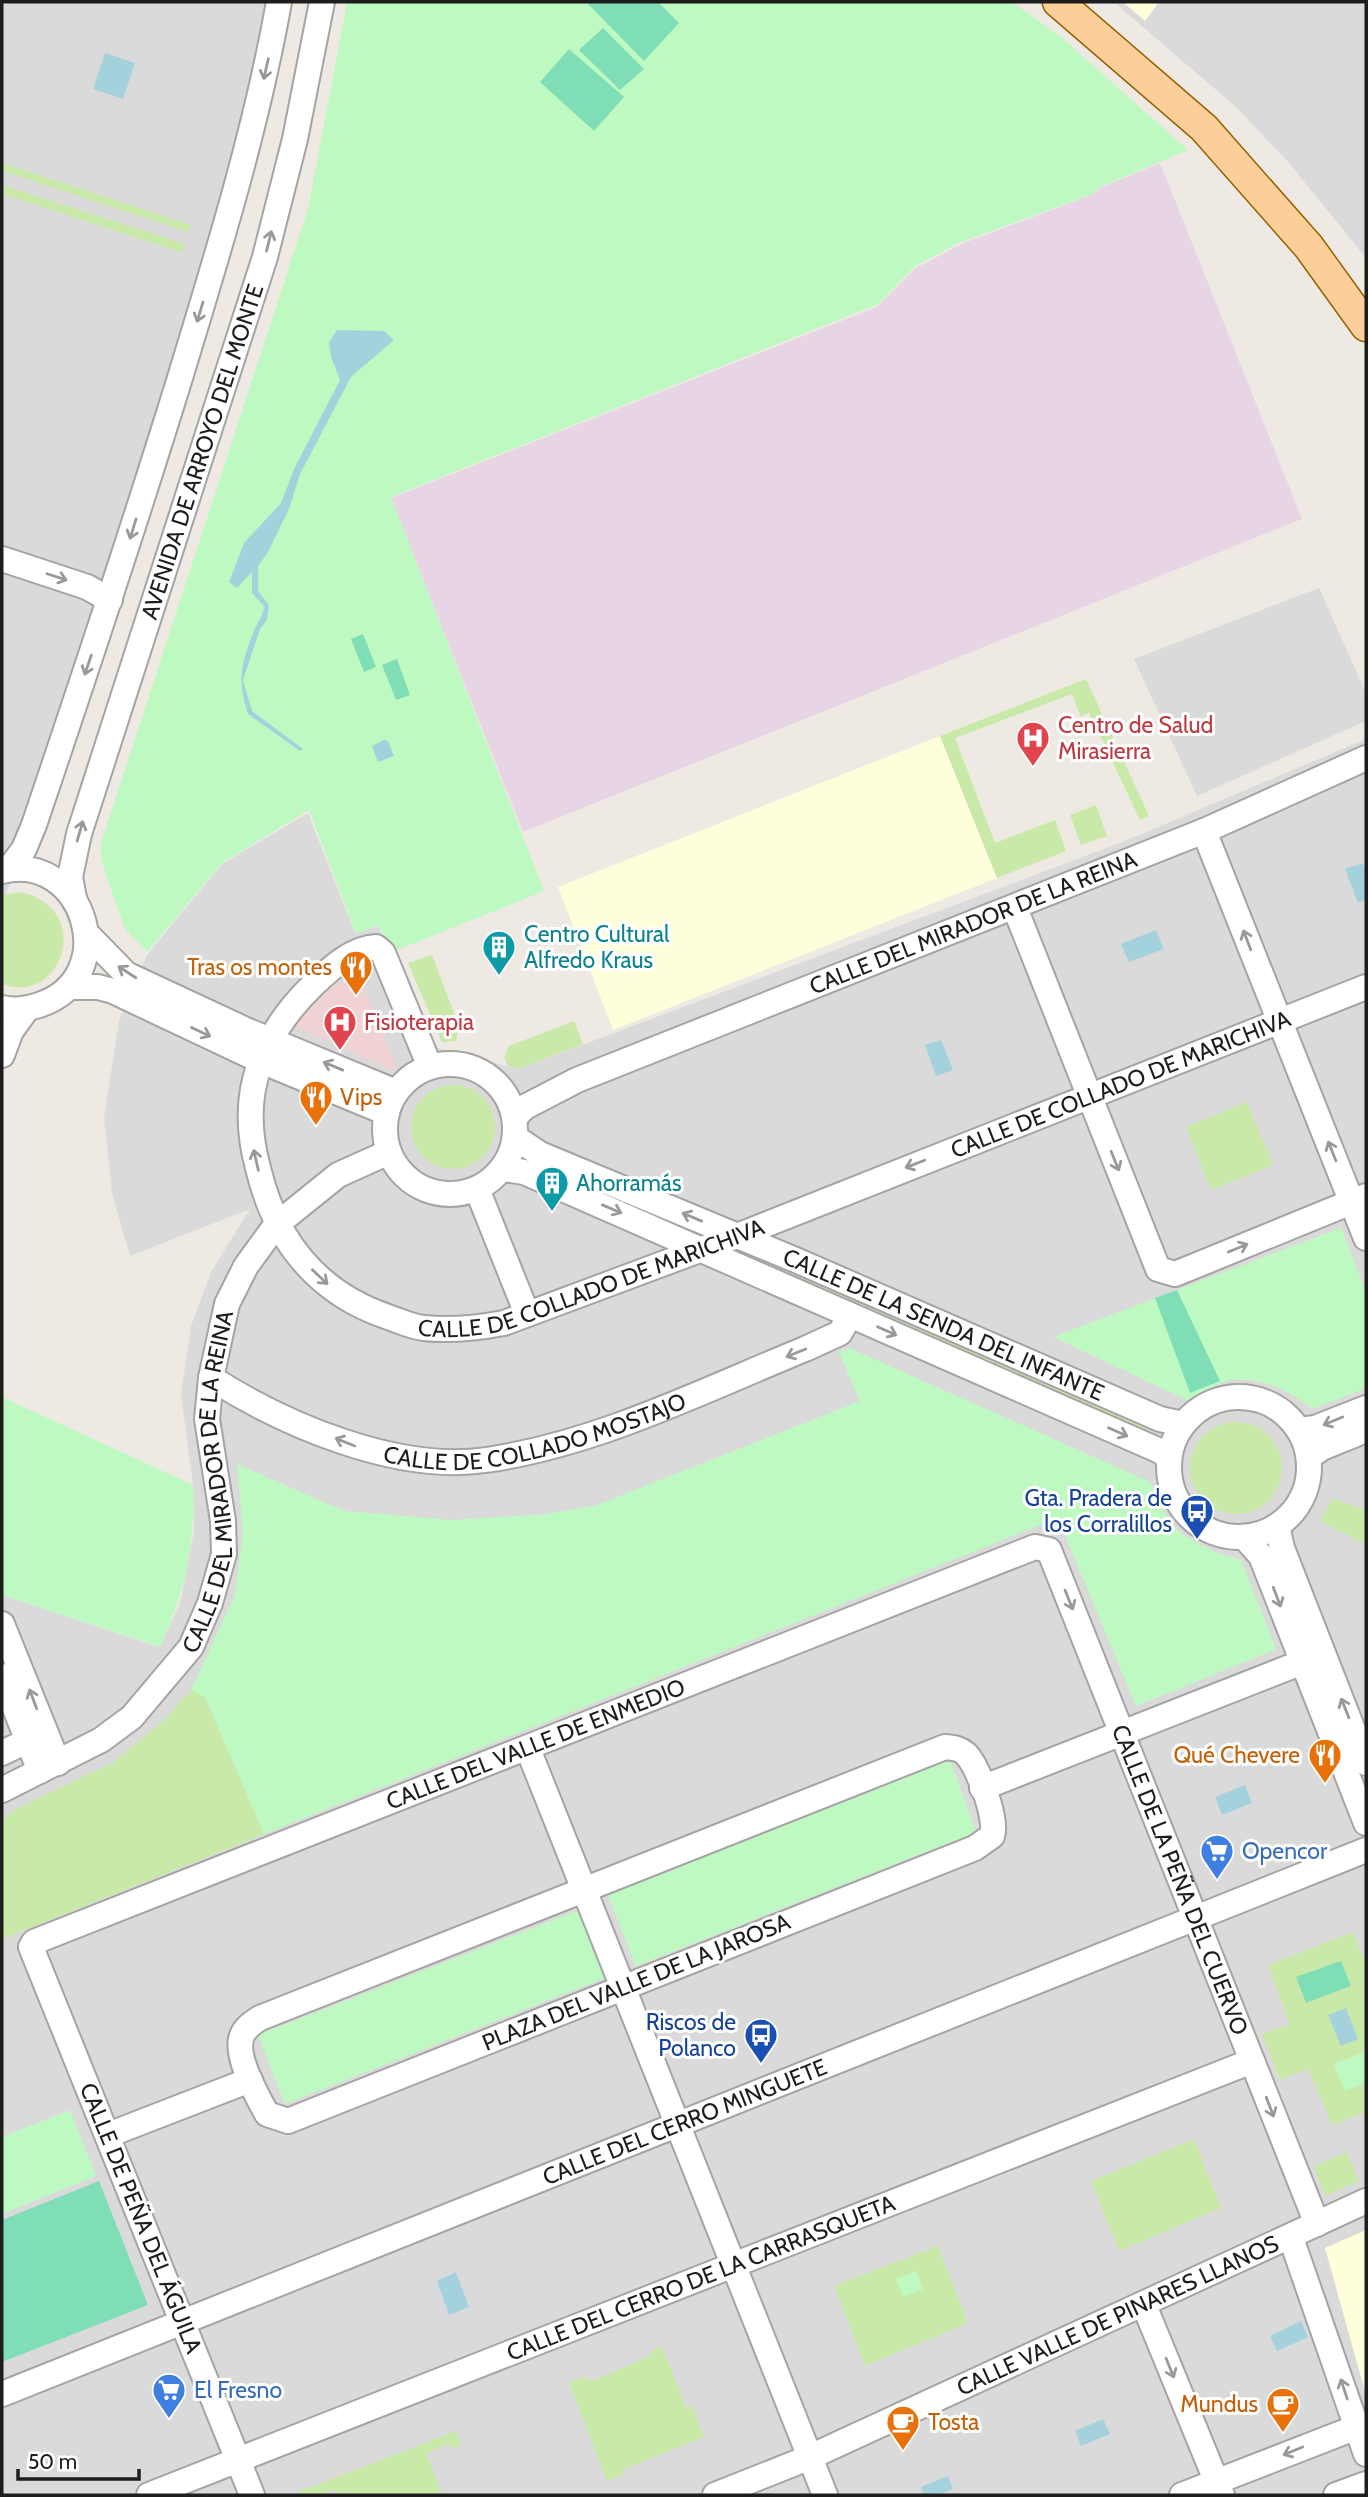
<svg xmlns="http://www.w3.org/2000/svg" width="1368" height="2497" font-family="Cabin,sans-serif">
<rect width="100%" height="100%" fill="#eeeae3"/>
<path fill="#dbdada" d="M2 2H282L113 598 2 906Z
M1114 2H1366V258L1289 163 1237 108Z
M1319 588 1366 693V721L1197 796 1134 659Z
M1366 739V2495H2V1595L159 1647 180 1604 194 1531 193 1485 181 1394 191 1326 211 1272 250 1209 130 1256 112 1193 104 1117 119 1021 147 955 222 864 308 813 355 933 378 926 430 1046 518 1069 1125 841Z"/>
<path fill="#efd2d1" d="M357 972 396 1066 392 1070 293 1025 328 990Z"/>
<path fill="#e7d4e4" d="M1160 163 1302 519 523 832 391 498 877 307 916 268 964 243 1094 194 1100 188Z"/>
<path fill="#fffedb" d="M1123 2H1159L1145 21Z
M940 736 997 878 613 1030 558 887Z
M1366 2230V2395L1325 2248Z"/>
<path fill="#c9e9a8" d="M2 163 191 225 188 232 2 171Z
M2 185 185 244 183 253 2 194Z
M1086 679 1149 816 1140 820 1089 712 1081 717 1072 694 955 738 995 843 1055 820 1066 851 997 878 940 736Z
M1096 805 1107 836 1081 845 1070 815Z
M21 892C96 910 61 1007 2 984V895Z
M432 955 459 1026 456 1041 442 1042 408 963Z
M574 1021 583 1044 518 1069 508 1066 504 1057 509 1046Z
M411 1127a42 42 0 1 1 84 0a42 42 0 1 1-84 0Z
M1247 1102 1273 1165 1211 1190 1186 1127Z
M798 1273 1150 1426 1147 1432 795 1279Z
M1190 1468a46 46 0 1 1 92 0a46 46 0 1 1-92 0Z
M1333 1499 1366 1510V1552L1363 1543 1320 1521Z
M191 1690 205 1697 264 1834 2 1939V1820L14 1810 114 1762 164 1720Z
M1353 1932 1366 1964V2112L1332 2125 1308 2069 1280 2080 1262 2034 1290 2024 1268 1965Z
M1194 2139 1221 2208 1119 2251 1091 2181Z
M1347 2152 1359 2181 1325 2196 1314 2166Z
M938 2246 968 2323 865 2366 834 2286Z
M662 2346 686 2408 692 2406 704 2437 624 2469 622 2475 607 2481 569 2383 583 2377 588 2380H595L650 2356 649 2352Z
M456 2431 461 2445 452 2448 449 2444 426 2453 442 2495H338L336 2489 320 2495H299L298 2492Z"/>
<path fill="#bff9c2" d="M347 2H1012L1060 36 1188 150 1100 187 1093 194 961 242 915 266 878 304 391 497 544 891 392 952 378 925 356 934 309 810 222 863 147 952 125 929 103 866 100 846 308 209Z
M1341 1228 1366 1292V1388L1313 1409C1290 1391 1255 1373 1224 1382 1212 1386 1200 1395 1189 1401L1053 1337Z
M849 1348 1150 1482C1157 1494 1162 1509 1170 1521 1185 1542 1218 1554 1241 1560L1276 1649 1136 1706 1058 1518 264 1834 205 1697 191 1690 235 1595 243 1533 237 1464 344 1511 451 1520 546 1514 594 1506 860 1401 839 1352Z
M2 1397 193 1485C195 1548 185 1591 160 1647L2 1595Z
M946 1762 951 1763 976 1832 636 1966 608 1895Z
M579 1910 607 1977 285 2104 258 2035Z
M1366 2051V2083L1345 2091 1334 2064Z
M70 2110 96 2176 2 2214V2137Z
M916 2271 923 2289 903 2297 896 2279Z"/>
<path fill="#80deb7" d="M586 2H658L679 23 644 61Z
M603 28 644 69 620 90 579 50Z
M569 49 624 97 594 131 540 82Z
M363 634 376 667 364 672 351 639Z
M397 659 410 695 396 700 382 665Z
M1177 1290 1220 1381 1190 1393 1155 1298Z
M1341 1961 1351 1986 1306 2003 1296 1977Z
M99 2181 148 2305 2 2362V2220Z"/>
<path fill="#a3d1dc" d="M105 53 135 63 123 99 93 89Z
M337 330 384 331 394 340 351 377 300 474 289 509 267 554 258 566V591L269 605 267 620 260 629 243 680 252 711 303 749 300 751 248 714C237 680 241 664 254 631 258 621 263 617 264 606L252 593V572L237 588 229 582 244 543 281 503 294 469 340 380 331 357 329 342Z
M384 740 388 741 394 756 378 762 372 746Z
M1363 863 1366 873V900L1358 903 1345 869Z
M1156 930 1164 949 1129 962 1121 944Z
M941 1040 953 1070 936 1076 925 1045Z
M1245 1785 1252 1803 1222 1815 1215 1797Z
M1346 2008 1358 2039 1341 2046 1328 2015Z
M456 2272 469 2307 449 2315 437 2281Z
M1301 2321 1308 2337 1277 2351 1270 2336Z
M1103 2419 1110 2434 1081 2446 1075 2431Z
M948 2476 953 2489 938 2495H924L921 2487Z"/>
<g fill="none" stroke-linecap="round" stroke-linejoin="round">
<defs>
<g id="minor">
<path d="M2 559 87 587 110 600"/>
<path d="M1204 831 1366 1238"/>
<path d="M9 869 24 849 34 825C84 677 133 530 179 381 217 256 256 131 279 2"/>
<path d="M2 871C85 851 123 978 39 1005 27 1009 14 1011 2 1008"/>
<path id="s1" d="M74 898 70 877 79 834 265 257 295 139 322 2"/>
<path d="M1015 908 1158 1269 1175 1274 1366 1196"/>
<path d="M87 934 126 974 246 1030 396 1092"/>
<path d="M69 987H98L113 991 261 1061 387 1113"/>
<path d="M2 1055 11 1031 27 1009"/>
<circle cx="450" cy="1129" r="65"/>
<path id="s2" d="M430 1067 383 953 376 947C352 948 330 969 313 985 283 1014 261 1047 253 1089 248 1116 251 1142 258 1168 275 1240 317 1293 388 1317 400 1321 412 1327 424 1328 451 1331 477 1328 504 1323L737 1236 1366 987"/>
<path id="s3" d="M515 1117 525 1107 577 1080 1204 831 1366 758"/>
<path id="s4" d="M516 1138 540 1154 798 1261 1160 1419 1183 1424"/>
<path d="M503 1169 524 1172 1160 1451 1169 1458"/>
<path d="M477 1189 527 1314"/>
<path id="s5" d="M211 1378C285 1425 397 1473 486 1460 597 1444 702 1391 805 1349L840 1333 850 1315"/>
<circle cx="1239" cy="1467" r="70"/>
<path d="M1299 1430 1315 1428 1366 1408"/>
<path d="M1309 1457 1322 1448 1366 1430"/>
<path d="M1277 1526 1282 1548 1366 1763"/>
<path d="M1245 1538 1261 1556 1366 1823"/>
<path d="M2 1624 58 1763"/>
<path d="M2 1676 40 1771"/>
<path d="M945 1747C954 1748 959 1748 966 1754 978 1766 998 1820 992 1836L975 1848 288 2121 267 2114C258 2098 236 2058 241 2039 243 2029 252 2023 260 2018Z"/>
<path d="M528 1749 825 2495"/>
<path d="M2 1753 29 1740"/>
<path d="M982 1788 1323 1654"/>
<path id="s6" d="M2 1790 101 1740 132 1717 191 1647 210 1603 224 1554 223 1521 207 1419 211 1378 227 1304 246 1266 276 1225 338 1175 389 1152"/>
<path d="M108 2135 250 2080"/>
<path d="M1291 2238 1366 2454"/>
<path d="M1144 2305 1222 2495"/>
<path id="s7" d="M2 2394 1366 1850"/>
<path id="s8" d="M149 2495 1252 2061"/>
<path id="s9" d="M252 2495 31 1947 34 1942 1035 1547 1049 1550 1317 2224"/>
<path id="s10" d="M715 2495 808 2458 1366 2201"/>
<path d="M1182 2495 1357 2427"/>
<path d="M1336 2495 1366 2484"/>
</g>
<path id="major" d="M1058 2 1204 128 1309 247 1366 326"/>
</defs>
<use href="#minor" stroke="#a4a4a4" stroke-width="28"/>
<use href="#major" stroke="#966100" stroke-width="33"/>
<use href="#minor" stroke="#fff" stroke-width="24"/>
<use href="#major" stroke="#fccf9a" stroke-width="30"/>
</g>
<defs><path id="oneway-shaft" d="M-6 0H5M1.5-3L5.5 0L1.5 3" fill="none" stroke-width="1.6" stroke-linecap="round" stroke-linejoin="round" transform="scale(1.75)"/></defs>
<g stroke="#999">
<use href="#oneway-shaft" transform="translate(266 69) rotate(103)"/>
<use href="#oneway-shaft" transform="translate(269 241) rotate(-76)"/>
<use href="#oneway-shaft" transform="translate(200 312) rotate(107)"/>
<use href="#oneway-shaft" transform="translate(133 529) rotate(107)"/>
<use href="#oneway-shaft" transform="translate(57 577) rotate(18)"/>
<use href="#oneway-shaft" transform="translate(88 665) rotate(109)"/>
<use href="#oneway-shaft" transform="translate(80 831) rotate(-74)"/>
<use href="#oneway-shaft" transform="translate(1247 940) rotate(-111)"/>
<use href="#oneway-shaft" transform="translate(127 972) rotate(-147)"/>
<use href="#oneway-shaft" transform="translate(201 1032) rotate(25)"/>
<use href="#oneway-shaft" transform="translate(333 1066) rotate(-157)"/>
<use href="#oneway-shaft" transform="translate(1332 1151) rotate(-112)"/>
<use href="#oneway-shaft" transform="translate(256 1160) rotate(-103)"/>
<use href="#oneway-shaft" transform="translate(1115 1161) rotate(68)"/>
<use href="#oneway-shaft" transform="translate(915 1164) rotate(159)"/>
<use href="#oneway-shaft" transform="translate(612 1209) rotate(23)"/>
<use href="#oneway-shaft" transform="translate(692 1217) rotate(-157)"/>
<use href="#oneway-shaft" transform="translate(1238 1248) rotate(-22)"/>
<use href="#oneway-shaft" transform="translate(320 1277) rotate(43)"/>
<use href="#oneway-shaft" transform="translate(887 1331) rotate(24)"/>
<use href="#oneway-shaft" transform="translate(796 1353) rotate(158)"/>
<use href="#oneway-shaft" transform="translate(1333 1421) rotate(158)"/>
<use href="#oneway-shaft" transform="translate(1118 1432) rotate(24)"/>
<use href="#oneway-shaft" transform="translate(345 1442) rotate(-158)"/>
<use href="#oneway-shaft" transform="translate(1277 1597) rotate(69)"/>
<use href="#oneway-shaft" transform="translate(1069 1600) rotate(68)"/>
<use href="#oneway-shaft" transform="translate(33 1699) rotate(-111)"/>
<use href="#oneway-shaft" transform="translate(1345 1708) rotate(-112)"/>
<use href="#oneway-shaft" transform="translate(1270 2107) rotate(69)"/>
<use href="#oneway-shaft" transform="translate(1170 2368) rotate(68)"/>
<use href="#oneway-shaft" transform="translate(1344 2389) rotate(-108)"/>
<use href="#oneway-shaft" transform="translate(1293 2451) rotate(158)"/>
</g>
<defs>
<symbol id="hospital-pin" viewBox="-11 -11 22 30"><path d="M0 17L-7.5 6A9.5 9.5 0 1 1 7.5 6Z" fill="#e0444e" stroke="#fff"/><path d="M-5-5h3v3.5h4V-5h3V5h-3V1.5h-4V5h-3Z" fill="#fff"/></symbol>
<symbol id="building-pin" viewBox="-11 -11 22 30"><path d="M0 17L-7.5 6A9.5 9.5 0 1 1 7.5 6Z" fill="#0f9aa8" stroke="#fff"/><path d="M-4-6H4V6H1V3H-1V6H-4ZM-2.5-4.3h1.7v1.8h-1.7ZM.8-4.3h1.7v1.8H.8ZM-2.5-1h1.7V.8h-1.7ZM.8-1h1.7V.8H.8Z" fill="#fff"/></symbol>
<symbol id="restaurant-pin" viewBox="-11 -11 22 30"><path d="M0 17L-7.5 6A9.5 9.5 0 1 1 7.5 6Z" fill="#e8710a" stroke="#fff"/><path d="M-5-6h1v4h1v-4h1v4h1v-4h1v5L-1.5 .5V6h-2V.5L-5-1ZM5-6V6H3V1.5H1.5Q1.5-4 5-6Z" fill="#fff"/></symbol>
<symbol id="bus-pin" viewBox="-11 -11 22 30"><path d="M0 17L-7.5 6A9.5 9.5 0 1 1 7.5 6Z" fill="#1a4fb4" stroke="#fff"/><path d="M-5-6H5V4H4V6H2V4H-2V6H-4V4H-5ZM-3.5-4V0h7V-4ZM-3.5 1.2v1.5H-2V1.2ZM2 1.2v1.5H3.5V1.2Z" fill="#fff"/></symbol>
<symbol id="supermarket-pin" viewBox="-11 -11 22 30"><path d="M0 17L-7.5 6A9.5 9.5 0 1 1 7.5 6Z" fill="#3f7fe0" stroke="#fff"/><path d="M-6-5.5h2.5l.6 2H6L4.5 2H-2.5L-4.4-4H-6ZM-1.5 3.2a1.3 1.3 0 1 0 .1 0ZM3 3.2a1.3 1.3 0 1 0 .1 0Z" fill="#fff"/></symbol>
<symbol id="cafe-pin" viewBox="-11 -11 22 30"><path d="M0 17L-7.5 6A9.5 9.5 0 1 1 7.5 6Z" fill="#e8710a" stroke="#fff"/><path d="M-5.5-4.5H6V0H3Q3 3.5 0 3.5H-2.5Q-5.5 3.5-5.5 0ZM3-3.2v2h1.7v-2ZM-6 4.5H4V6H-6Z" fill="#fff"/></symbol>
</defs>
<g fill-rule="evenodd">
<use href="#hospital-pin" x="1014" y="719" width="38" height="52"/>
<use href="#building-pin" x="480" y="928" width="38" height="52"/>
<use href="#restaurant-pin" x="337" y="948" width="38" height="52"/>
<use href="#hospital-pin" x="321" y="1003" width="38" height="52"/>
<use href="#restaurant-pin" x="297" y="1078" width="38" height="52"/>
<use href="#building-pin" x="533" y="1164" width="38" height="52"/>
<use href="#bus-pin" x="1178" y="1492" width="38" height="52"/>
<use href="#restaurant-pin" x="1306" y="1736" width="38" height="52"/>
<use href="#supermarket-pin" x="1198" y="1832" width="38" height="52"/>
<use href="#bus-pin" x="742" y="2016" width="38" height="52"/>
<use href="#supermarket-pin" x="150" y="2371" width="38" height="52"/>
<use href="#cafe-pin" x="1264" y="2385" width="38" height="52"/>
<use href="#cafe-pin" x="884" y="2403" width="38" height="52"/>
</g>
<g text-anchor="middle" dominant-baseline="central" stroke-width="6" stroke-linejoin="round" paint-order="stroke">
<g font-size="23" fill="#1d1d1d" stroke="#fff">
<text stroke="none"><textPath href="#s1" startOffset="467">AVENIDA DE ARROYO DEL MONTE</textPath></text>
<text stroke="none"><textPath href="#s3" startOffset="499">CALLE DEL MIRADOR DE LA REINA</textPath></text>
<text stroke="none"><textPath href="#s2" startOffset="1396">CALLE DE COLLADO DE MARICHIVA</textPath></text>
<text stroke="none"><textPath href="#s2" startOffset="830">CALLE DE COLLADO DE MARICHIVA</textPath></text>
<text stroke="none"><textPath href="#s4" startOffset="467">CALLE DE LA SENDA DEL INFANTE</textPath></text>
<text stroke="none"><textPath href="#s5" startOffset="345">CALLE DE COLLADO MOSTAJO</textPath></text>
<text stroke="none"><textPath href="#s6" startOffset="411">CALLE DEL MIRADOR DE LA REINA</textPath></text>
<text stroke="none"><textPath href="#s9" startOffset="1136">CALLE DEL VALLE DE ENMEDIO</textPath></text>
<text stroke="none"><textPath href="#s9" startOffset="2042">CALLE DE LA PEÑA DEL CUERVO</textPath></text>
<text transform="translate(636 1982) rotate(-22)">PLAZA DEL VALLE DE LA JAROSA</text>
<text stroke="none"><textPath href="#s7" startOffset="735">CALLE DEL CERRO MINGUETE</textPath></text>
<text transform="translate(141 2218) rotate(68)">CALLE DE PEÑA DEL ÁGUILA</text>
<text stroke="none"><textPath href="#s8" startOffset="593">CALLE DEL CERRO DE LA CARRASQUETA</textPath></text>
<text stroke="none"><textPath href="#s10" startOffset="441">CALLE VALLE DE PINARES LLANOS</textPath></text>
</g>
<g font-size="23" fill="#be3a42" stroke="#fff" text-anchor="start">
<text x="1058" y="725">Centro de Salud<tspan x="1058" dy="26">Mirasierra</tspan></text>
<text x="364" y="1022">Fisioterapia</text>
</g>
<g font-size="23" fill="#0d838f" stroke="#fff" text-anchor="start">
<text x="524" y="934">Centro Cultural<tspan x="524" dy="26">Alfredo Kraus</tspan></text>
<text x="576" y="1183">Ahorramás</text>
</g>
<g font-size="23" fill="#c56008" stroke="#fff" text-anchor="end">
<text x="332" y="967">Tras os montes</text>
<text x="340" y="1097" text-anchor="start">Vips</text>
<text x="1300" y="1755">Qué Chevere</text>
<text x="1258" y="2404">Mundus</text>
<text x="928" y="2422" text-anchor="start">Tosta</text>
</g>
<g font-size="23" fill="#164399" stroke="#fff" text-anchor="end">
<text x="1172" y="1498">Gta. Pradera de<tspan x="1172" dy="26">los Corralillos</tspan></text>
<text x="736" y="2022">Riscos de<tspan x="736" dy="26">Polanco</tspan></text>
</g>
<g font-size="23" fill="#366cbe" stroke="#fff" text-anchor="start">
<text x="1242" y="1851">Opencor</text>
<text x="194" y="2390">El Fresno</text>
</g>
</g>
<rect width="1368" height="2497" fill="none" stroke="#1d1d1d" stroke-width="7"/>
<path d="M18 2469v10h121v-10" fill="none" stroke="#1d1d1d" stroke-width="3.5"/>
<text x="28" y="2469" font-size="21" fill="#1d1d1d" stroke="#ffffff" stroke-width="5" paint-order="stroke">50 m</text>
</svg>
